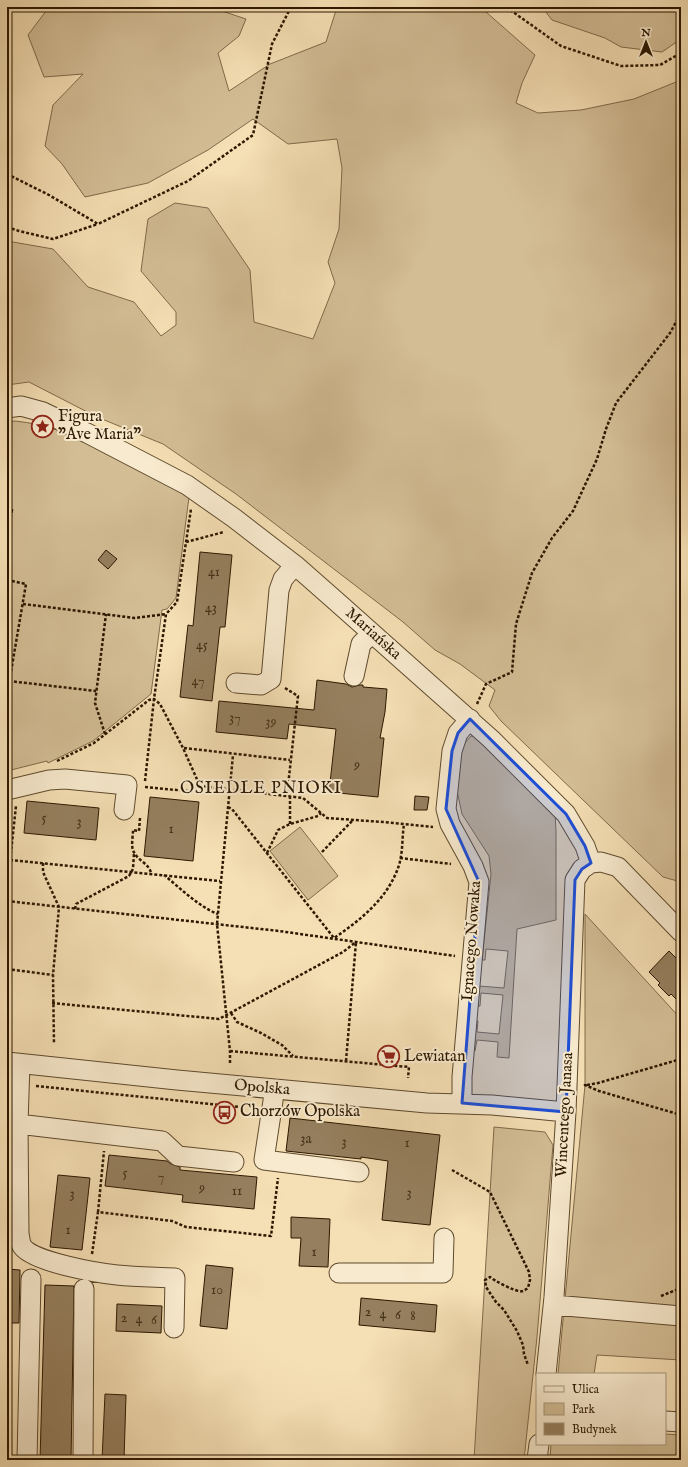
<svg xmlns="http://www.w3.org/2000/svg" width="688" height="1467" font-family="'IM FELL English',serif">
<rect width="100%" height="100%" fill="#f5dfb4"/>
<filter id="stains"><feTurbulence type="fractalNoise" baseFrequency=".005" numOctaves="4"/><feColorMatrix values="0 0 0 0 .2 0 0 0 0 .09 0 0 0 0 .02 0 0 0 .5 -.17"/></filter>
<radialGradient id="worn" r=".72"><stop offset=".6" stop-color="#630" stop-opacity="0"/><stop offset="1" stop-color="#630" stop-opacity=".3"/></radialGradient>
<path fill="#d3bd95" stroke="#806a4a" d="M49 7H210L246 19 239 36 218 53 229 91 270 64 326 42 337 7H474L486 12 535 55 522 83 516 103 538 113 581 110 634 99 681 80V882L663 877 501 721 489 706 495 690 460 664 435 650 403 622 236 494 163 444 97 417 29 382 7 385V316L12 315 7 307V241L53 249 88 287 134 302 161 336 176 325V312L141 271 148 219 175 203 208 208 250 270 254 322 313 339 335 283 328 262 339 229 342 168 337 139 288 144 253 119 208 150 148 183 85 197 62 164 45 146 53 105 83 74 44 77 28 35Z
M542 7H681V39L662 52 621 47 605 38 552 20Z
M15 421C77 427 135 467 189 497L176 598 167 609 162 610 151 694 93 741 48 763 47 761 7 771V422Z
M471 736 479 737 555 813 556 831V920L517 929 509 1058 497 1057 498 1042 477 1040 475 1051 472 1050 475 1020 478 1021 477 1032 499 1034 503 995 481 993 480 1006H477L479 986 504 988 508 951 486 949 485 960H482L491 874 489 856 462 814 457 791 456 770 463 745Z
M300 827 338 876 308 900 270 851Z
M585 914 681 1019V1360L597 1355 594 1374H558L585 1085Z
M494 1127 545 1132 553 1145 537 1337 524 1460H474Z
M665 1434 681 1435V1460H550L551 1444H665Z"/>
<path fill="#957f5e" stroke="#2c1800" d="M106 550 117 559 108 569 98 560Z
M200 552 232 555 225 627H220L212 701 180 697 188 625 193 626Z
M317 680 346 684 352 687 360 685H363V687L387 689 385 712 380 738H384L378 797 329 792 336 729 289 724 287 739 216 732 219 701 314 710Z
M415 796 429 797 427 810H414Z
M150 797 199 802 193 861 144 856Z
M27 801 99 808 96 840 24 833Z
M669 951 681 963V1004L671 994 669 996 658 985 660 983 649 972Z
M290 1118 440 1135 430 1225 382 1220 388 1161 361 1157V1159L286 1151Z
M109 1155 167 1161 171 1164 180 1167V1170L257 1177 254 1209 182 1202 183 1195 105 1186Z
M58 1175 90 1178 82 1250 50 1247Z
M291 1217 330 1219 328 1267 299 1266 301 1238H291Z
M206 1265 233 1268 227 1329 200 1326Z
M7 1269 20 1270 19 1323H7Z
M45 1285 74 1286 71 1460H40Z
M361 1298 437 1305 435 1332 359 1325Z
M117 1304 162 1306 161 1333 116 1331Z
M105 1394 126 1395 124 1460H102Z"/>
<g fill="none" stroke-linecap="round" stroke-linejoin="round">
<defs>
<path id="minor" d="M7 408 21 406 43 412 87 433 187 485 234 518 295 565 337 602 491 739 566 814 585 846 591 863
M354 676 361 644 372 633
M236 683 261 685 271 679 279 590 283 579 295 565
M7 790 49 780 65 779 127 785 124 810
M7 1062 177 1080 427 1103 492 1105 566 1112
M20 1064 18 1124 19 1234C20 1237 20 1243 22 1246 32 1262 98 1273 117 1275 136 1277 156 1277 175 1278L174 1328
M274 1089 273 1101 264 1160 359 1172
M462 1103V1077L479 882 473 866 450 824 446 809 452 751 458 733 470 719
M18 1124 162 1141 178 1156 234 1162
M339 1273H443L444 1238
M554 1305 681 1316
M546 1374 554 1297 566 1112 575 880 582 869 591 863 601 862 618 867 681 932
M665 1421 681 1422
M27 1460 31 1279
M83 1460 84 1289
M537 1460 539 1444"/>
</defs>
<use href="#minor" stroke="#5e4a2d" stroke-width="21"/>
<path stroke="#2c1800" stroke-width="2.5" stroke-dasharray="3 2" stroke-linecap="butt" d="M506 7 561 46 621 66 660 65 681 53
M7 174 49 195 98 224 188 181 253 135 272 44 291 7
M7 227 19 231 53 239 98 224
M7 509 12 510 7 539
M186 542 224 532
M7 580 26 584 7 695
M23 604 135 618 166 614
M9 681 96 691
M285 688 298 696 287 795
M477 704 486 684 512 672 516 624 532 573 552 538 573 511 597 459 606 429 616 403 670 333 681 313
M105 734 95 703 106 614
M184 748 290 760
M57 761 94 743 149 700 154 699 160 704 183 748 200 786
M145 781 154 699 166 614 177 602 191 509
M145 787 187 791 200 786 303 798 327 818 383 822 433 827
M290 796V824
M228 807 232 809 334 938C361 920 389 897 399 865 403 852 402 837 404 824
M140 818 139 831 133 830C133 836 131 845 133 850 136 860 149 863 151 873
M322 852 353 820
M267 853 278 830 290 824 318 816 321 813
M400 858 451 864
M10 860 220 881
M43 863V872L59 907 53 975 54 1044
M164 875C180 888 199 907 218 914
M7 889 16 806
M7 901 279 931 455 956
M75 909 76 904 129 876 133 869 134 853
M7 969 53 975
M52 1003 219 1019 343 952 356 942
M231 1013 237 1022 261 1033 282 1045 293 1056
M230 1051 409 1067 408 1078
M346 1061 356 942
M230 1063V1051L217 924 233 755
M585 1084V1085L599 1091 681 1115
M587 1085 598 1083 681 1059
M36 1086 240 1107 245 1104
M452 1170 490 1192 529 1272 530 1280 528 1288C525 1290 523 1292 519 1291 512 1290 495 1281 490 1277L485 1280 486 1287 496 1302 504 1310 517 1331 523 1345 524 1354 528 1365
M98 1212 104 1151
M92 1254 98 1212 172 1221 186 1227 271 1236 278 1178
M661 1296 681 1288"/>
<use href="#minor" stroke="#f8eace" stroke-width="19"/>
</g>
<path fill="#1d4ed8" fill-opacity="0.2" stroke="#1d4ed8" stroke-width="3" stroke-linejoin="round" d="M470 719 566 814 585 846 591 863 582 869 575 880 566 1112 462 1103 479 882 446 809 452 751 458 733Z"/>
<defs>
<symbol id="sight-ring" viewBox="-11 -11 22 22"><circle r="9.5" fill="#f8eace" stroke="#8f2418" stroke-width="1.5"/><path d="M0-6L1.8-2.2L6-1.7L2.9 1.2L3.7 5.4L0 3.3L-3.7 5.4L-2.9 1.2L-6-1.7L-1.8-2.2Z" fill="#8f2418"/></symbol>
<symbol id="supermarket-ring" viewBox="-11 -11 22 22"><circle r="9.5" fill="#f8eace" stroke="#8f2418" stroke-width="1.5"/><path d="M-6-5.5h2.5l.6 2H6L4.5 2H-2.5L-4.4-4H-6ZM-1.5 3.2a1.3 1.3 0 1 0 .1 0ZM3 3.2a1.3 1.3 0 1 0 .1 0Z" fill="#8f2418"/></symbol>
<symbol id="bus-ring" viewBox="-11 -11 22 22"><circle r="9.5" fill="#f8eace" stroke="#8f2418" stroke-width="1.5"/><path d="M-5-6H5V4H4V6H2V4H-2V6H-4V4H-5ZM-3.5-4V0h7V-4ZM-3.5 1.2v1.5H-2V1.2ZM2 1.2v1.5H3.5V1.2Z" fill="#8f2418"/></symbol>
</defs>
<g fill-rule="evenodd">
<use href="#sight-ring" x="30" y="414" width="25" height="25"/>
<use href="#supermarket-ring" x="376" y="1044" width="25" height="25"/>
<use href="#bus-ring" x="212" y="1100" width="25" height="25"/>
</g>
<g text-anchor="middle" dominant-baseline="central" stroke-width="4" stroke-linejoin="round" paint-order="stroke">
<g font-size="14" fill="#463218">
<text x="214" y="572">41</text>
<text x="211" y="608">43</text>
<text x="202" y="645">45</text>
<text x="198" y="681">47</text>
<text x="235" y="718">37</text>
<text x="271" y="722">39</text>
<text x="357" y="765">9</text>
<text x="44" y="818">5</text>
<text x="79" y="822">3</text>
<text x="171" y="829">1</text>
<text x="306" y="1139">3a</text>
<text x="344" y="1142">3</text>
<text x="407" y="1143">1</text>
<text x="125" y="1173">5</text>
<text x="161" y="1177">7</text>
<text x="202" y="1188">9</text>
<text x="237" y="1191">11</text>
<text x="409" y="1193">3</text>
<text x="72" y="1194">3</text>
<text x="68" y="1230">1</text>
<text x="314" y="1252">1</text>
<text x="217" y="1290">10</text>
<text x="368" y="1312">2</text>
<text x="383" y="1314">4</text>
<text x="398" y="1315">6</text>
<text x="413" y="1316">8</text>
<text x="124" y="1318">2</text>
<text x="139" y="1319">4</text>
<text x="154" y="1320">6</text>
</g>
<g font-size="16" fill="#2c1800" stroke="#f8eace" text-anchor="start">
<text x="58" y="417">Figura<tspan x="58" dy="18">"Ave Maria"</tspan></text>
<text x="404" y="1057">Lewiatan</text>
<text x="240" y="1112">Chorzów Opolska</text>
</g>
<g font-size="16" fill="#2c1800" stroke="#f8eace">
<text transform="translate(373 634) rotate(42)">Mariańska</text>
<text transform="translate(472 941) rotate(-86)">Ignacego Nowaka</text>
<text transform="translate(262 1088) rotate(5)">Opolska</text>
<text transform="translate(565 1115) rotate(-87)">Wincentego Janasa</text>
</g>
<g font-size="17" letter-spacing="1" fill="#2c1800" stroke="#f8eace">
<text x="261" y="788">OSIEDLE PNIOKI</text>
</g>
</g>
<rect width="688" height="1467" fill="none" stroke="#f5dfb4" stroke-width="24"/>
<rect x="8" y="8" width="672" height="1451" fill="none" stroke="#2c1800" stroke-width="2"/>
<rect x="12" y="12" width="664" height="1443" fill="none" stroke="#2c1800"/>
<rect x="536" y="1373" width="130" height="72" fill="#f8eace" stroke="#a6967c"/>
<rect x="544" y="1386" width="20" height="6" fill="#f8eace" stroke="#a6967c"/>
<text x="572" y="1393" font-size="12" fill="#2c1800">Ulica</text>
<rect x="544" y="1403" width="20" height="12" fill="#d3bd95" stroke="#a6967c"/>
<text x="572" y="1413" font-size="12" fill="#2c1800">Park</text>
<rect x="544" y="1423" width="20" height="12" fill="#957f5e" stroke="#a6967c"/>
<text x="572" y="1433" font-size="12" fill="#2c1800">Budynek</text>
<g transform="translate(646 42)" stroke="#f8eace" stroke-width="3" paint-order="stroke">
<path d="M0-3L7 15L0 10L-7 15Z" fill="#2c1800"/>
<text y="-6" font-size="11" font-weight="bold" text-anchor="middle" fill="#2c1800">N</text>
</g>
<rect width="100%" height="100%" filter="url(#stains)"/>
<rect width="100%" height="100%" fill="url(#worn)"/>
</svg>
